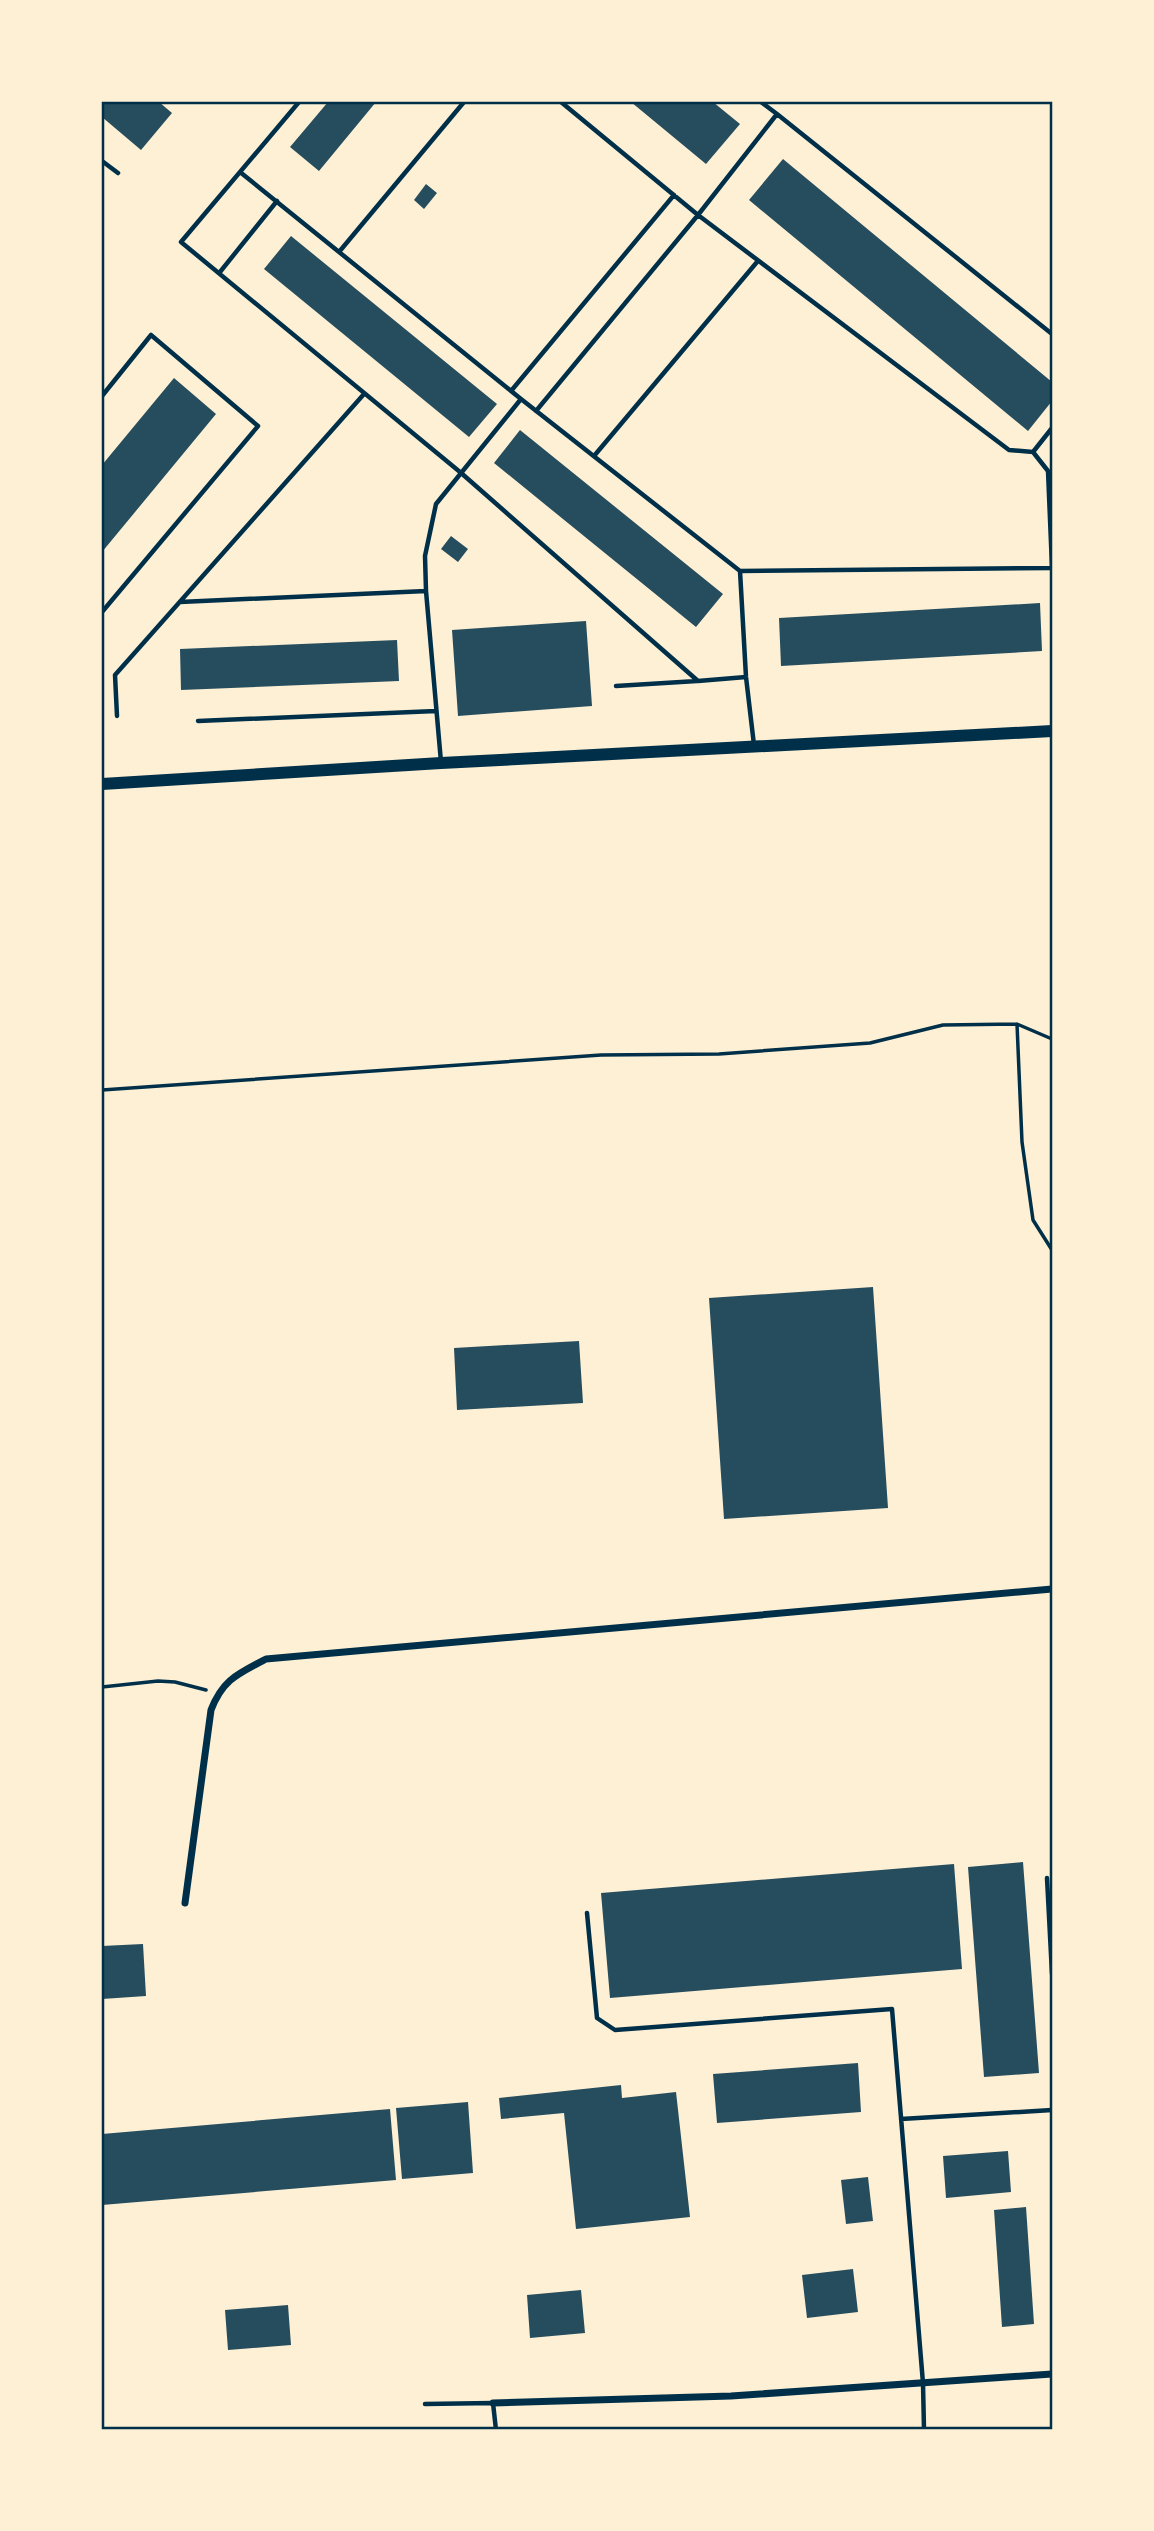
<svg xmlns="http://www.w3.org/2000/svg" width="1154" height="2531" font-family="'Fira Sans Condensed',sans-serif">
<rect width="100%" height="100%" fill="#fdf0d5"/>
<path fill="#264d5e" d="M102 102H159L172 113 141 150 102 117Z
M328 102H376L319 171 290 147Z
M631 102H713L740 124 706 164Z
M783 159 1052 382V401L1028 431 749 200Z
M426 184 437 193 424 209 414 200Z
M291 236 497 404 469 437 264 269Z
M174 378 216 414 102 552V465Z
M520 430 723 594 696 627 494 463Z
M451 536 468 549 458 562 441 549Z
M1040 603 1042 651 781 666 779 618Z
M586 621 592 706 458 716 452 630Z
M397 640 399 681 181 690 180 649Z
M873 1287 888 1508 724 1519 709 1298Z
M579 1341 583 1403 457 1410 454 1348Z
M1023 1862 1039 2073 984 2077 968 1867Z
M954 1864 962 1969 610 1998 601 1893Z
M143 1944 146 1996 102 1999V1946Z
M858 2063 861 2112 717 2123 713 2074Z
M621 2085 622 2098 676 2092 690 2217 576 2229 564 2113 501 2119 499 2098Z
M468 2102 473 2173 402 2179 396 2108Z
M390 2109 396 2180 102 2205V2134Z
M1008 2151 1011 2192 946 2198 943 2156Z
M868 2177 873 2221 846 2224 841 2180Z
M1026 2207 1034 2324 1002 2327 994 2210Z
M853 2269 858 2312 807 2318 802 2275Z
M581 2290 585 2333 530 2338 527 2295Z
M288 2305 291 2345 228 2350 225 2310Z"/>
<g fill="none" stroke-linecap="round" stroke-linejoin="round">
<path stroke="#003049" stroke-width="3.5" d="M1017 1024 1022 1142 1033 1220 1052 1250
M102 1090 601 1055 719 1054 870 1043 943 1025 1017 1024 1052 1039
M102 1687 158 1681 175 1682 206 1690"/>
<path stroke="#003049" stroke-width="4.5" d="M299 102 181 242 460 472 698 681 746 677
M761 102 777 114
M102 161 118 173
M240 172 521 399 740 571 1052 568
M339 252 464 102
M220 272 277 201
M1052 334 777 114 698 215 1009 450 1033 452 1052 428
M511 391 674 195
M102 396 151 335 258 426 102 612
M536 411 698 215 561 102
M1033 452 1048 471 1052 567
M594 456 757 262
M740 571 746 677 754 745
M426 591 425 556 436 504 521 399
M180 602 426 591 441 762
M616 686 697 681
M117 716 115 675 364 394
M198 721 436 711
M1047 1878 1052 1974
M587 1913 597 2018 615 2030 892 2009 923 2383 924 2430
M901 2119 1052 2110
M425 2404 493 2403 496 2430"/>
<path stroke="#003049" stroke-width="7" d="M185 1903 211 1710C223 1679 238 1674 266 1659L1052 1589
M493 2403 731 2396 1052 2374"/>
<path stroke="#003049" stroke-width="12" d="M102 784 441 763 1052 731"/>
</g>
<rect width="1154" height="2531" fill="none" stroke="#fdf0d5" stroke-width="206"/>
<rect x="103" y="103" width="948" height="2325" fill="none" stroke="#003049" stroke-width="2.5"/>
</svg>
